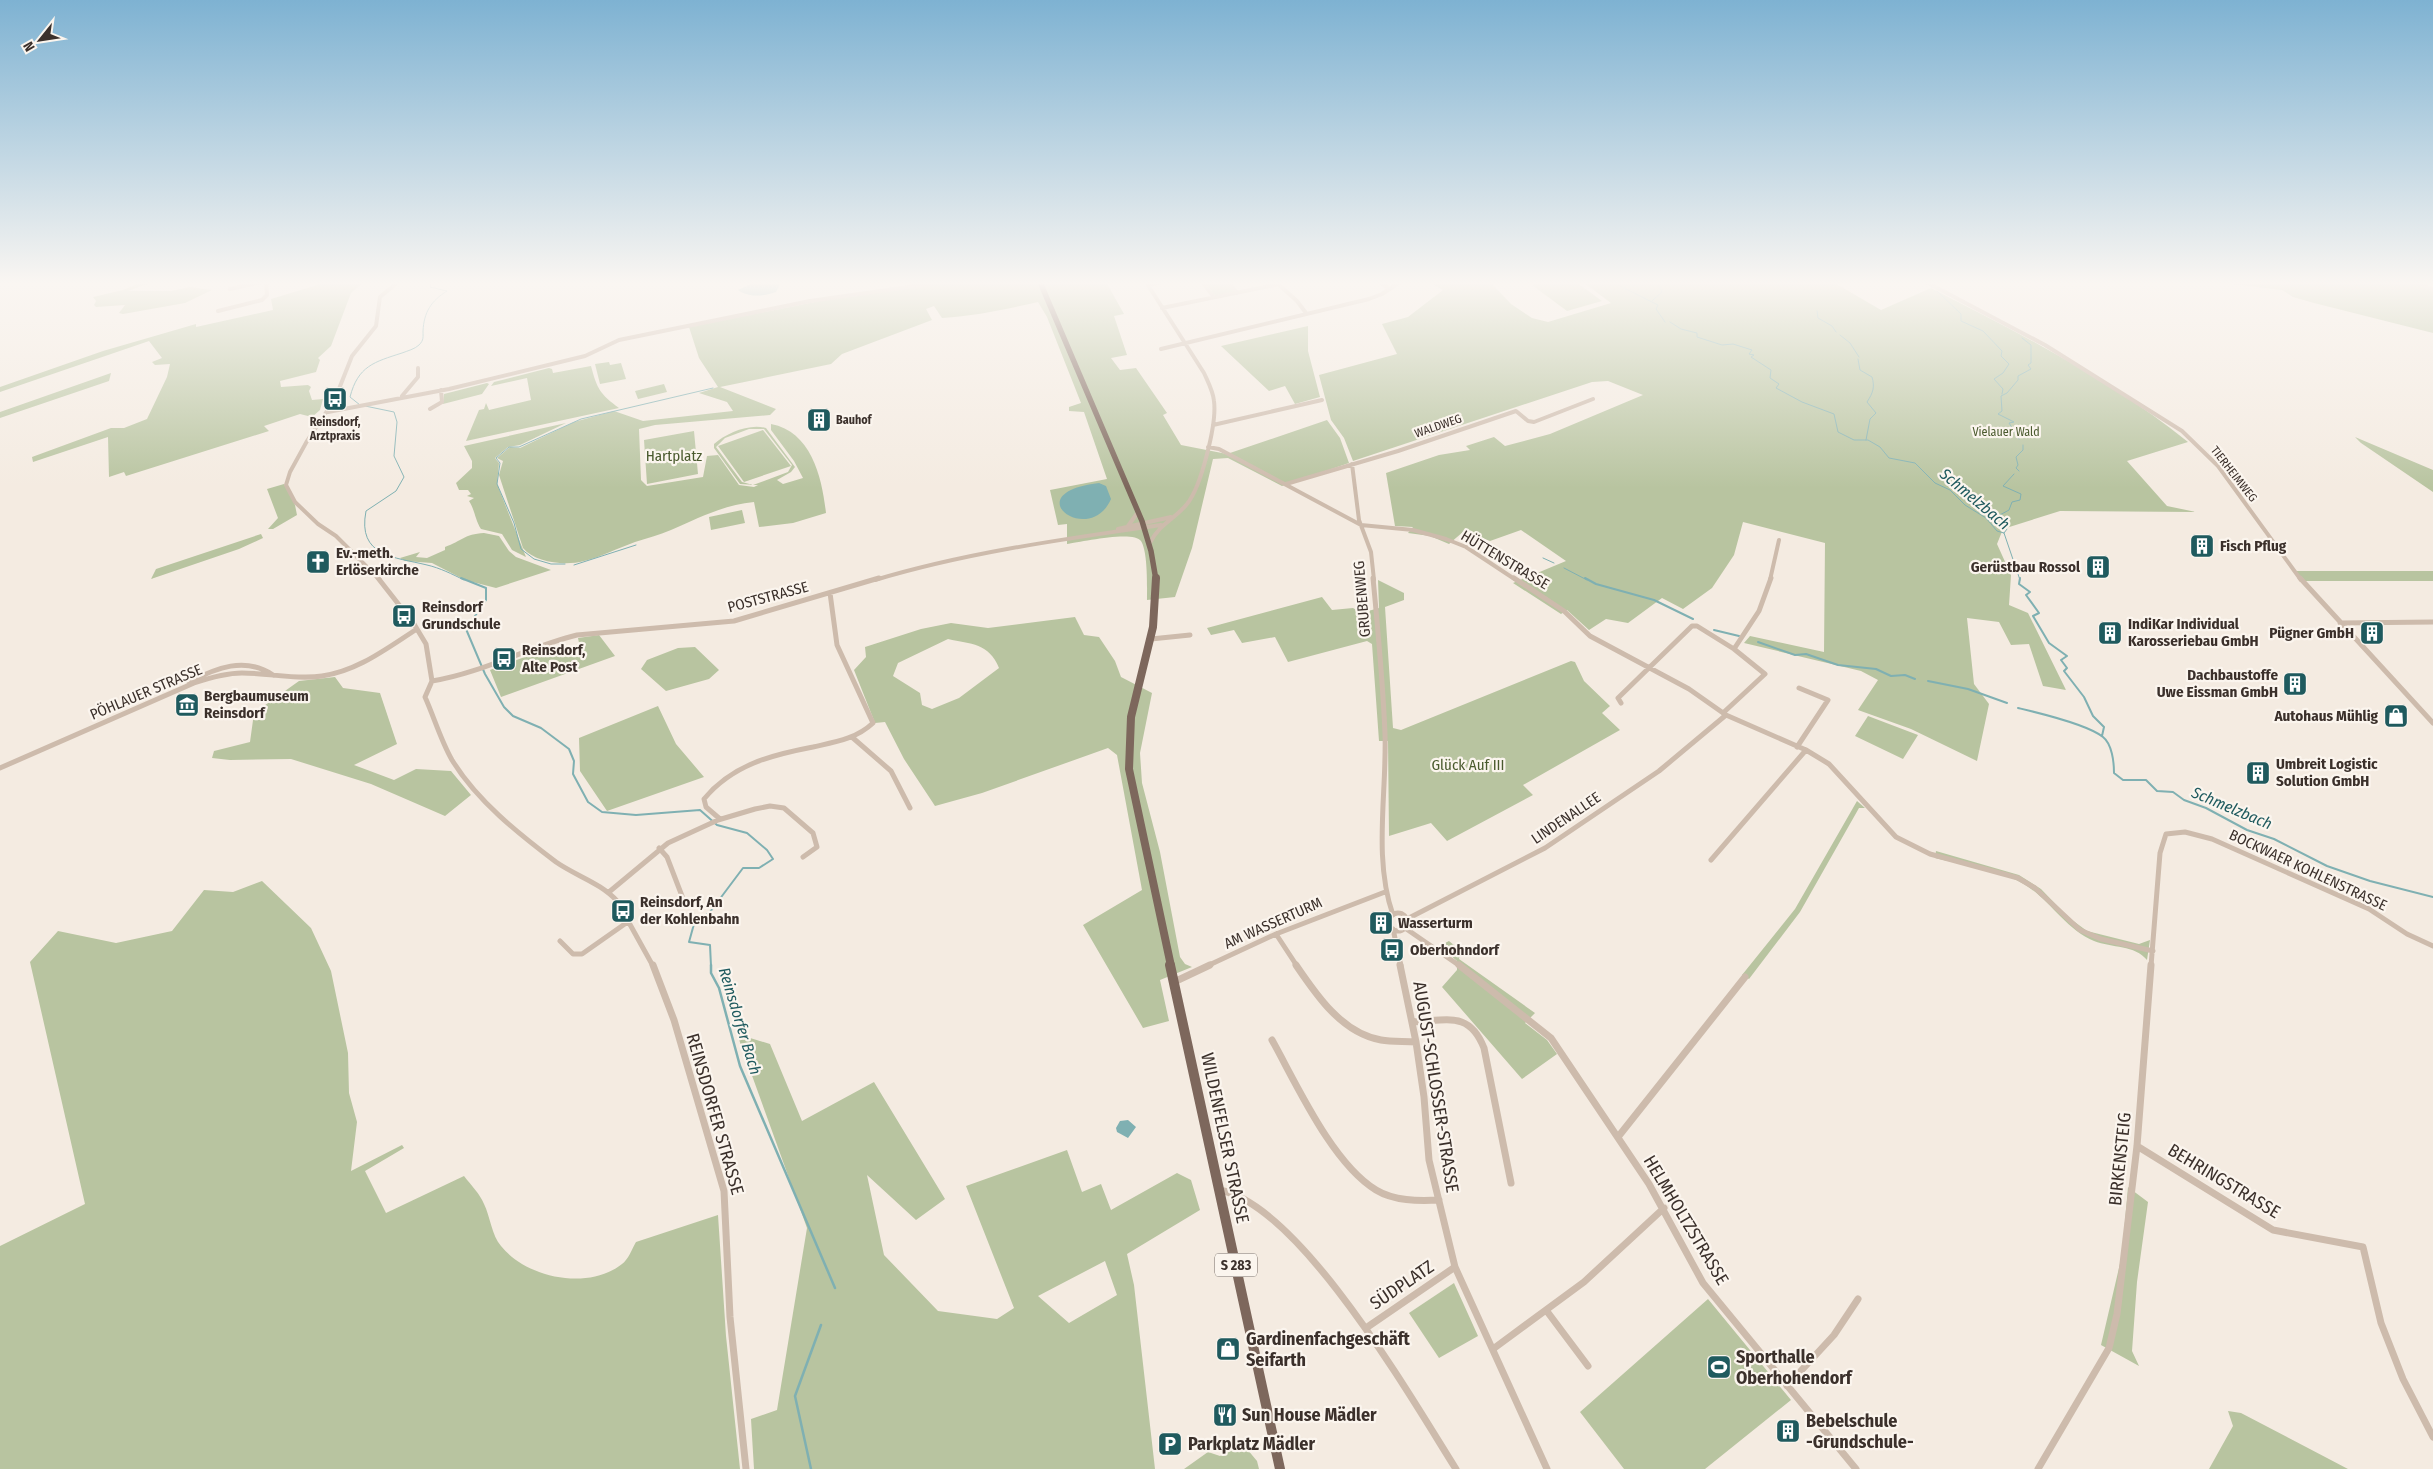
<svg xmlns="http://www.w3.org/2000/svg" width="2433" height="1469" font-family="'Fira Sans Condensed',sans-serif">
<rect width="100%" height="100%" fill="#f4ebe1"/>
<path fill="#b8c4a0" fill-rule="evenodd" d="M327 282H364L351 293 331 346 318 358 320 360 316 372 280 381 281 387 308 385 311 387 309 391 312 400 323 399 320 410 312 417 300 414 264 426 269 431 126 476 124 472 109 477 108 437 33 462 32 457 111 428H124L147 419 167 377 170 364 155 365 152 362 162 358 149 341 0 392V387L103 351 196 324V327L273 310 271 299Z
M954 282H1054L1056 284 1106 282 1124 314 1114 316 1127 355 1111 358 1120 370 1136 368 1167 413 1163 415 1181 445 1227 454 1327 420 1340 438 1349 463 1282 486 1228 458 1213 459 1192 548 1175 597 1147 600C1147 586 1148 552 1141 541 1134 530 1080 542 1067 544V524L1058 525 1050 490 1107 479 1084 412 1069 411V407L1081 403 1047 317 1038 302C1007 309 975 316 942 318L934 306 926 309 932 320 842 354 831 364 720 387 776 409 770 415 655 425 639 429 641 480 647 486 703 477 707 456 718 455 739 485 754 487 758 485 740 484 714 448V444C726 433 750 423 766 428L795 467 791 472 777 480 783 484 803 478 794 461 771 430V424C812 432 822 478 826 513L793 523 759 527 754 502C723 505 699 518 671 530 659 535 647 538 635 542 618 548 601 557 584 561 566 566 535 563 523 548L499 475 503 461 497 458 510 447 520 448 574 422 614 411 643 421 733 411 727 402 699 393 718 387 699 358 689 327 840 297ZM749 429H764L792 465 788 472 753 485 742 482 716 447 725 438Z
M1205 282H1226L1234 292 1215 296Z
M1429 282H1490L1511 304 1532 318 1548 322 1611 303 1583 282H1833L1881 310 1931 288C2019 333 2111 380 2188 442L2127 461 2167 506 2196 512 2060 511 2003 529 1997 544 2011 575 2009 605 2028 613 2066 690 2043 686 2029 644 2011 645 1999 622 1967 618 1974 684 1989 704 1977 761 1911 729 1858 710 1878 680 1861 671 1744 643 1750 636 1824 652 1825 543 1743 522 1734 555 1712 588 1683 609 1662 598 1628 623 1606 619 1589 630 1567 610 1561 614 1513 583 1566 561 1521 530 1490 541 1464 531 1449 544 1430 536 1408 533 1413 527 1395 526 1386 473 1439 455 1470 450 1466 446 1494 437 1505 446 1550 434 1643 395 1608 381 1592 382 1353 461 1344 438 1331 420 1319 375 1397 354 1382 324 1408 317 1443 290Z
M1543 282H1576L1602 301 1567 311 1532 285Z
M2216 282H2413L2433 292V333L2314 303 2293 297 2282 290Z
M140 283 147 284 128 291H171L190 287 212 290 185 303 123 314 119 313 125 305 96 307 94 305 96 301 93 297 123 290Z
M1308 326V351L1320 397 1295 404 1285 386 1269 391 1221 346Z
M609 362 610 365 621 363 626 379 600 384 595 364Z
M591 366C597 389 600 394 619 408L466 441 479 410 484 409 486 403 489 410 531 400 527 378 491 386 494 382 549 368 552 369 553 373Z
M111 373 109 381 0 418V412Z
M487 383 489 384 482 394 443 404 444 394Z
M664 384 667 392 638 399 635 391Z
M566 423 520 445 508 447 495 458 499 463 497 484 526 557 512 550 502 534 481 529C475 520 475 510 469 501L474 498 467 496 471 494 468 490H459L456 483 472 468V461L464 446Z
M763 430 791 466 744 482 718 446Z
M694 431 698 474 647 484 644 440Z
M2355 437 2433 470V492L2361 443Z
M284 484 295 505 297 515 273 529H268L278 518 267 489Z
M742 510 745 523 711 530 709 517Z
M484 533 499 536 509 551 516 557 551 570 496 588 465 580 432 563 405 561 400 558 420 552 416 557 427 558 445 550V547C462 541 464 534 484 533Z
M261 534 263 538 239 549 151 579 156 569Z
M2294 571H2433V581H2301Z
M1378 580 1404 593V600L1385 607 1393 728 1401 730 1571 661 1575 662 1584 681 1610 706 1602 713 1620 730 1523 785 1533 795 1447 841 1431 823 1389 836 1388 741H1379L1372 644 1367 641 1288 662 1275 637 1242 643 1234 630 1211 635 1207 628 1322 597 1332 610 1353 608 1361 613 1379 608Z
M1075 617 1084 635 1099 637 1115 661 1121 677 1152 693 1140 753 1142 783 1160 852 1180 957 1185 964 1192 967 1160 980 1169 1021 1143 1028 1083 925 1142 890 1117 755 1108 748 982 793 935 806 904 759 885 722 875 723 854 670 866 657 865 647 921 629 951 623 988 628ZM948 639C971 644 989 643 999 668L959 698 932 709 922 705 920 693 893 676 898 663Z
M599 635 615 656 501 697 490 670 554 646 558 655 580 648 578 638Z
M695 647 719 670 709 679 666 691 641 669 647 660 678 648Z
M335 677 343 688 380 693 397 744 354 765 394 780 416 769 451 771 471 795 445 816 371 784 291 759 230 760 212 758 214 751 250 742 254 713 299 681Z
M658 706 676 744 704 777 607 811 580 771 579 738Z
M1868 716 1918 735 1903 759 1855 736Z
M1857 801 1865 808H1859L1800 912 1749 979 1742 975 1795 909Z
M1936 851 2019 875 2041 889 2068 917 2087 931 2139 944 2150 940 2147 960C2135 945 2112 948 2094 941 2063 928 2049 897 2020 882 1995 868 1962 865 1935 858Z
M262 881 311 928 331 971 348 1053 349 1093 357 1122 351 1171 402 1145 404 1148 365 1171 386 1213 464 1176C471 1185 480 1194 484 1204 490 1216 492 1236 501 1246 527 1278 588 1291 622 1264 628 1260 632 1249 636 1242L718 1215 726 1336 740 1469H0V1246L85 1204 30 962 58 931 116 943 172 931 204 890 233 892Z
M1449 941 1461 951 1459 959 1535 1013 1525 1023 1547 1040 1557 1054 1522 1079 1442 987 1457 970V961L1439 946Z
M737 1034 770 1044 802 1121 874 1082 945 1199 916 1220 867 1175 884 1255 938 1311 997 1319 1014 1308 966 1186 1067 1150 1082 1192 1101 1184 1111 1210 1177 1173 1191 1180 1200 1210 1127 1254 1134 1285 1155 1469H754L751 1419 777 1410 807 1228ZM1105 1261 1117 1295 1069 1323 1038 1296Z
M2128 1187 2148 1202 2137 1282 2132 1351 2139 1366 2101 1345 2122 1255Z
M1454 1283 1478 1336 1439 1358 1409 1313Z
M1708 1299 1791 1400 1705 1469H1624L1580 1412Z
M2228 1411 2241 1413 2348 1469H2209L2233 1426Z
M1242 1443 1257 1461 1259 1469H1184L1208 1452 1220 1456Z"/>
<path fill="#7fb0b2" d="M755 282H781L776 292C764 296 749 298 738 290Z
M1099 483 1106 486 1111 499C1090 548 1014 493 1099 483Z
M1128 1120 1136 1127 1128 1138 1117 1132 1116 1128 1120 1121Z"/>
<g fill="none" stroke-linecap="round" stroke-linejoin="round">
<path stroke="#7fb0b2" stroke-width="1" d="M1612 282 1658 305 1656 309 1665 322
M1937 291 1961 314V321L1983 331 2002 351 2001 356 2009 364 2003 373 1994 379 2003 389 2002 394
M1652 301 1662 292 1658 284 1654 282
M1817 311 1818 318 1832 326 1836 332
M1670 322 1681 329 1697 333V337L1722 345 1733 344 1752 350 1749 354 1754 355 1751 357 1771 370 1770 378 1779 384 1776 388 1802 402 1834 414 1838 432 1854 440H1868L1880 447 1889 458 1915 463 1935 483 1950 490 1965 505 1986 518 1997 531 2004 533 2020 580
M1840 335 1850 343 1859 357
M1858 359 1860 370 1872 377C1875 387 1873 393 1867 402L1876 413 1870 419 1866 440
M360 405 350 397C358 366 374 362 402 353 407 351 415 349 419 345 424 340 423 337 423 331 424 312 431 301 447 291L430 287 432 282
M365 406 394 412 397 422 394 456 404 477 396 491 366 511C357 557 395 557 427 565 440 568 452 574 464 580
M2019 439 2009 423 2014 422 1998 414 2002 411 2001 396 2007 393 2018 380V376L2031 369 2028 365 2031 363V345L2022 338
M2019 471 2016 468 2018 465 2016 457 2023 450V445
M2004 533 2007 529 1998 516 2009 510 2012 502 2020 500 2021 494 2003 486 2014 474
M1543 558 1554 563
M565 564H551L534 559 521 549 514 523 497 484 500 463 496 458 509 447H519L581 419 713 388
M574 565 636 545
M1564 568 1587 580"/>
<path stroke="#7fb0b2" stroke-width="2" d="M461 578 486 588V600L466 629 485 674 504 707 513 716 541 728 569 749 574 761 573 774 588 802 602 812 636 815 700 810 717 825 747 833 767 850 773 859 759 868H743L710 912 694 924 689 942 710 945 711 966
M1585 578 1596 584 1654 600 1693 619
M2020 578 2019 584 2030 592 2026 595 2039 613 2033 616 2049 643 2067 656 2061 660 2067 668 2064 671 2084 697 2093 716 2104 727 2102 736
M1714 630 1739 636
M1758 642 1795 655 1806 654 1838 665 1876 669 1891 676 1905 675 1915 679
M1928 681 1968 689 2007 703
M2018 708C2039 713 2087 724 2103 737 2112 744 2114 762 2114 773L2123 780H2146L2157 791 2173 792 2184 800 2206 808 2247 830 2274 839 2327 866 2370 881 2433 897"/>
<path stroke="#7fb0b2" stroke-width="2.5" d="M711 965V973L719 988 740 1066 835 1288
M811 1469 795 1396 821 1325"/>
<path stroke="#cdbbac" stroke-width="4" d="M1146 282 1204 373C1208 382 1213 391 1214 401 1217 424 1201 487 1187 504 1175 519 1158 525 1150 543
M1202 282 1214 297
M1228 282 1237 293
M1380 282 1390 289
M1926 282 2045 345 2182 431 2218 466 2301 580
M2416 282 2433 290
M1277 283 1297 301 1306 313
M1148 285 1162 282
M230 289 262 282
M1162 308 1279 284
M218 311 262 300 267 295 266 282
M1161 349 1369 299 1382 294 1400 282
M402 396 418 377V368
M430 409 442 402 441 390
M328 412 449 389 585 356 619 340 810 301 944 282
M1213 425 1322 400
M1208 447 1219 449 1361 525 1413 530 1446 539 1466 547 1516 580
M1352 464 1359 520 1371 552 1374 580
M1286 484 1398 451 1516 411 1528 421 1534 422 1593 399
M1128 526 1138 512
M1118 529 1171 517
M380 580 336 536 318 524 295 502 286 485 290 472 307 441 335 399 352 356 376 326 380 297 398 282
M875 580C968 552 1065 539 1161 525
M1770 580 1779 540"/>
<path stroke="#cdbbac" stroke-width="5" d="M378 578 414 624 426 644 432 681 425 697C434 717 441 741 452 760 477 801 519 834 556 862 576 876 601 883 617 901L653 966
M1373 578C1378 630 1383 682 1385 734 1387 793 1373 858 1393 915
M1514 578 1564 611 1590 636 1689 689 1726 715 1806 750 1829 764 1896 837 1930 854 2018 878 2035 888 2080 930 2101 939 2153 951
M2300 578 2433 723
M2340 623 2433 622
M1151 639 1190 635
M1734 649 1759 611 1771 578
M432 681C482 673 528 647 577 635L734 621 879 578
M189 682C216 668 245 656 273 675
M1621 703 1618 698 1692 626H1697L1734 649 1765 674 1723 713
M853 738 891 771 910 808
M1797 747 1828 700 1799 688
M0 768 194 683C209 678 226 673 242 673 269 673 296 680 322 676 358 671 387 648 417 629
M720 819 706 807 704 799C732 765 771 755 813 747 835 742 856 739 873 723L837 645 830 593
M659 848 667 857 682 896
M1711 860 1806 750
M609 892 668 843 718 820 755 809 770 806 784 808 813 833 817 847 803 857
M1389 922a9 9 0 1 1 18 0a9 9 0 1 1-18 0Z
M1407 919 1545 848 1659 771 1726 715
M1405 928 1460 966
M1393 929 1401 966
M1276 934 1297 966
M560 941 573 954H582L629 921
M1207 966 1276 934 1385 892
M2151 966 2160 853 2166 834 2185 832 2212 839 2369 909 2407 934 2433 946"/>
<path stroke="#cdbbac" stroke-width="7" d="M653 965 674 1020 724 1191 730 1317 746 1469
M1296 965C1317 996 1342 1033 1381 1040 1392 1042 1405 1041 1416 1042
M1400 965 1416 1042 1424 1097 1429 1160 1455 1267 1547 1469
M1459 965 1551 1038 1649 1184 1703 1283 1856 1469
M1174 982 1210 965
M1412 1022C1446 1021 1469 1010 1484 1048L1511 1183
M1272 1040C1297 1085 1332 1163 1376 1190 1394 1201 1418 1201 1439 1200
M1618 1137 1745 977
M2137 1146 2273 1230 2363 1247 2381 1323 2403 1379 2433 1437
M1219 1190C1300 1204 1413 1401 1456 1469
M1546 1310 1588 1366
M1366 1328 1455 1267
M1493 1349 1584 1282 1664 1208
M1787 1386 1834 1335 1858 1299
M2038 1469 2109 1348 2117 1314 2137 1146 2151 965"/>
<path stroke="#7d675c" stroke-width="5.5" d="M1040 282 1142 521 1151 551 1156 580"/>
<path stroke="#7d675c" stroke-width="8" d="M1156 578 1153 627 1131 717 1129 769 1171 966"/>
<path stroke="#7d675c" stroke-width="10" d="M1170 965 1280 1469"/>
</g>
<linearGradient id="sky" x2="0" y2="1"><stop stop-color="#7eb2d2"/><stop offset="0.58" stop-color="#faf6f2"/><stop offset="1" stop-color="#faf6f2" stop-opacity="0"/></linearGradient>
<rect width="2433" height="488" fill="url(#sky)"/>
<defs>
<symbol id="bus-square" viewBox="-11 -11 22 22"><rect x="-9" y="-9" width="18" height="18" rx="4" fill="#1f5a5e" stroke="#fbf5ee"/><path d="M-5-6H5V4H4V6H2V4H-2V6H-4V4H-5ZM-3.5-4V0h7V-4ZM-3.5 1.2v1.5H-2V1.2ZM2 1.2v1.5H3.5V1.2Z" fill="#fff"/></symbol>
<symbol id="building-square" viewBox="-11 -11 22 22"><rect x="-9" y="-9" width="18" height="18" rx="4" fill="#1f5a5e" stroke="#fbf5ee"/><path d="M-4-6H4V6H1V3H-1V6H-4ZM-2.5-4.3h1.7v1.8h-1.7ZM.8-4.3h1.7v1.8H.8ZM-2.5-1h1.7V.8h-1.7ZM.8-1h1.7V.8H.8Z" fill="#fff"/></symbol>
<symbol id="church-square" viewBox="-11 -11 22 22"><rect x="-9" y="-9" width="18" height="18" rx="4" fill="#1f5a5e" stroke="#fbf5ee"/><path d="M-1.2-6h2.4v3.5h3.3v2.4h-3.3V6h-2.4V-.1h-3.3v-2.4h3.3Z" fill="#fff"/></symbol>
<symbol id="museum-square" viewBox="-11 -11 22 22"><rect x="-9" y="-9" width="18" height="18" rx="4" fill="#1f5a5e" stroke="#fbf5ee"/><path d="M0-6L6-3V-2H-6V-3ZM-5-1h2V3h-2ZM-1-1h2V3h-2ZM3-1h2V3H3ZM-6 4H6V6H-6Z" fill="#fff"/></symbol>
<symbol id="shop-square" viewBox="-11 -11 22 22"><rect x="-9" y="-9" width="18" height="18" rx="4" fill="#1f5a5e" stroke="#fbf5ee"/><path d="M-5-2.5h2.3a2.7 3.5 0 0 1 5.4 0H5L5.5 6h-11ZM-1.5-2.5h3a1.5 2.3 0 0 0-3 0Z" fill="#fff"/></symbol>
<symbol id="stadium-square" viewBox="-11 -11 22 22"><rect x="-9" y="-9" width="18" height="18" rx="4" fill="#1f5a5e" stroke="#fbf5ee"/><path d="M0-5a6.5 5 0 1 0 0 10a6.5 5 0 1 0 0-10ZM-3.5-1.8h7v3.6h-7Z" fill="#fff"/></symbol>
<symbol id="restaurant-square" viewBox="-11 -11 22 22"><rect x="-9" y="-9" width="18" height="18" rx="4" fill="#1f5a5e" stroke="#fbf5ee"/><path d="M-5-6h1v4h1v-4h1v4h1v-4h1v5L-1.5 .5V6h-2V.5L-5-1ZM5-6V6H3V1.5H1.5Q1.5-4 5-6Z" fill="#fff"/></symbol>
<symbol id="parking-square" viewBox="-11 -11 22 22"><rect x="-9" y="-9" width="18" height="18" rx="4" fill="#1f5a5e" stroke="#fbf5ee"/><path d="M-3.5-5.5H1a3.5 3.5 0 0 1 0 7H-1V5.5H-3.5ZM-1-3.4V-.6H.8a1.4 1.4 0 0 0 0-2.8Z" fill="#fff"/></symbol>
</defs>
<g fill-rule="evenodd">
<use href="#bus-square" x="321" y="385" width="28" height="28"/>
<use href="#building-square" x="805" y="406" width="28" height="28"/>
<use href="#building-square" x="2188" y="532" width="28" height="28"/>
<use href="#church-square" x="304" y="548" width="28" height="28"/>
<use href="#building-square" x="2084" y="553" width="28" height="28"/>
<use href="#bus-square" x="390" y="602" width="28" height="28"/>
<use href="#building-square" x="2096" y="619" width="28" height="28"/>
<use href="#building-square" x="2358" y="619" width="28" height="28"/>
<use href="#bus-square" x="490" y="645" width="28" height="28"/>
<use href="#building-square" x="2281" y="670" width="28" height="28"/>
<use href="#museum-square" x="173" y="691" width="28" height="28"/>
<use href="#shop-square" x="2382" y="702" width="28" height="28"/>
<use href="#building-square" x="2244" y="759" width="28" height="28"/>
<use href="#bus-square" x="609" y="897" width="28" height="28"/>
<use href="#building-square" x="1367" y="909" width="28" height="28"/>
<use href="#bus-square" x="1378" y="936" width="28" height="28"/>
<use href="#shop-square" x="1214" y="1335" width="28" height="28"/>
<use href="#stadium-square" x="1705" y="1353" width="28" height="28"/>
<use href="#restaurant-square" x="1211" y="1401" width="28" height="28"/>
<use href="#building-square" x="1774" y="1417" width="28" height="28"/>
<use href="#parking-square" x="1156" y="1430" width="28" height="28"/>
</g>
<g text-anchor="middle" dominant-baseline="central" stroke-width="4.5" stroke-linejoin="round" paint-order="stroke">
<g font-size="12" font-weight="bold" fill="#3b302b" stroke="#fbf5ee" text-anchor="start">
<text x="836" y="420">Bauhof</text>
<text x="335" y="422" text-anchor="middle">Reinsdorf,<tspan x="335" dy="14">Arztpraxis</tspan></text>
</g>
<g font-size="12" fill="#3b302b" stroke="#fbf5ee">
<text transform="translate(1438 426) rotate(-19)">WALDWEG</text>
<text transform="translate(2234 474) rotate(52)">TIERHEIMWEG</text>
</g>
<g font-size="12" fill="#4a5a2e" stroke="#fbf5ee">
<text x="2006" y="432">Vielauer Wald</text>
</g>
<rect fill="#fbf5ee" stroke="#756b66" stroke-width="1" x="1215" y="1253.5" width="42" height="23" rx="4"/>
<g font-size="14" font-weight="bold" fill="#3b302b">
<text x="1236" y="1265">S 283</text>
</g>
<g font-size="15" fill="#4a5a2e" stroke="#fbf5ee">
<text x="674" y="456">Hartplatz</text>
<text x="1468" y="765">Glück Auf III</text>
</g>
<g font-size="15" font-weight="bold" fill="#3b302b" stroke="#fbf5ee" text-anchor="start">
<text x="2220" y="546">Fisch Pflug</text>
<text x="336" y="553">Ev.-meth.<tspan x="336" dy="17">Erlöserkirche</tspan></text>
<text x="2080" y="567" text-anchor="end">Gerüstbau Rossol</text>
<text x="422" y="607">Reinsdorf<tspan x="422" dy="17">Grundschule</tspan></text>
<text x="2128" y="624">IndiKar Individual<tspan x="2128" dy="17">Karosseriebau GmbH</tspan></text>
<text x="2354" y="633" text-anchor="end">Pügner GmbH</text>
<text x="522" y="650">Reinsdorf,<tspan x="522" dy="17">Alte Post</tspan></text>
<text x="2278" y="675" text-anchor="end">Dachbaustoffe<tspan x="2278" dy="17">Uwe Eissman GmbH</tspan></text>
<text x="204" y="696">Bergbaumuseum<tspan x="204" dy="17">Reinsdorf</tspan></text>
<text x="2378" y="716" text-anchor="end">Autohaus Mühlig</text>
<text x="2276" y="764">Umbreit Logistic<tspan x="2276" dy="17">Solution GmbH</tspan></text>
<text x="640" y="902">Reinsdorf, An<tspan x="640" dy="17">der Kohlenbahn</tspan></text>
<text x="1398" y="923">Wasserturm</text>
<text x="1410" y="950">Oberhohndorf</text>
</g>
<g font-size="15" fill="#3b302b" stroke="#fbf5ee">
<text transform="translate(1505 560) rotate(31)">HÜTTENSTRASSE</text>
<text transform="translate(768 597) rotate(-15)">POSTSTRASSE</text>
<text transform="translate(1362 599) rotate(-95)">GRUBENWEG</text>
<text transform="translate(146 692) rotate(-23)">PÖHLAUER STRASSE</text>
<text transform="translate(1566 818) rotate(-34)">LINDENALLEE</text>
<text transform="translate(2308 870) rotate(25)">BOCKWAER KOHLENSTRASSE</text>
<text transform="translate(1273 923) rotate(-24)">AM WASSERTURM</text>
</g>
<g font-size="16" font-style="italic" fill="#1f5a5e" stroke="#fbf5ee">
<text transform="translate(1975 499) rotate(40)">Schmelzbach</text>
<text transform="translate(2232 808) rotate(23)">Schmelzbach</text>
<text transform="translate(740 1021) rotate(73)">Reinsdorfer Bach</text>
</g>
<g font-size="18" fill="#3b302b" stroke="#fbf5ee">
<text transform="translate(1436 1087) rotate(81)">AUGUST-SCHLOSSER-STRASSE</text>
<text transform="translate(715 1114) rotate(74)">REINSDORFER STRASSE</text>
<text transform="translate(1225 1138) rotate(78)">WILDENFELSER STRASSE</text>
<text transform="translate(2120 1159) rotate(-84)">BIRKENSTEIG</text>
<text transform="translate(2224 1181) rotate(31)">BEHRINGSTRASSE</text>
<text transform="translate(1686 1220) rotate(59)">HELMHOLTZSTRASSE</text>
<text transform="translate(1402 1285) rotate(-34)">SÜDPLATZ</text>
</g>
<g font-size="18" font-weight="bold" fill="#3b302b" stroke="#fbf5ee" text-anchor="start">
<text x="1246" y="1339">Gardinenfachgeschäft<tspan x="1246" dy="21">Seifarth</tspan></text>
<text x="1736" y="1357">Sporthalle<tspan x="1736" dy="21">Oberhohendorf</tspan></text>
<text x="1242" y="1415">Sun House Mädler</text>
<text x="1806" y="1421">Bebelschule<tspan x="1806" dy="21">-Grundschule-</tspan></text>
<text x="1188" y="1444">Parkplatz Mädler</text>
</g>
</g>
<g transform="translate(40 40) rotate(240)" stroke="#fbf5ee" stroke-width="4" paint-order="stroke">
<path d="M0-4L9 19L0 12L-9 19Z" fill="#3b302b"/>
<text y="-8" font-size="14" font-weight="bold" text-anchor="middle" fill="#3b302b">N</text>
</g>
</svg>
